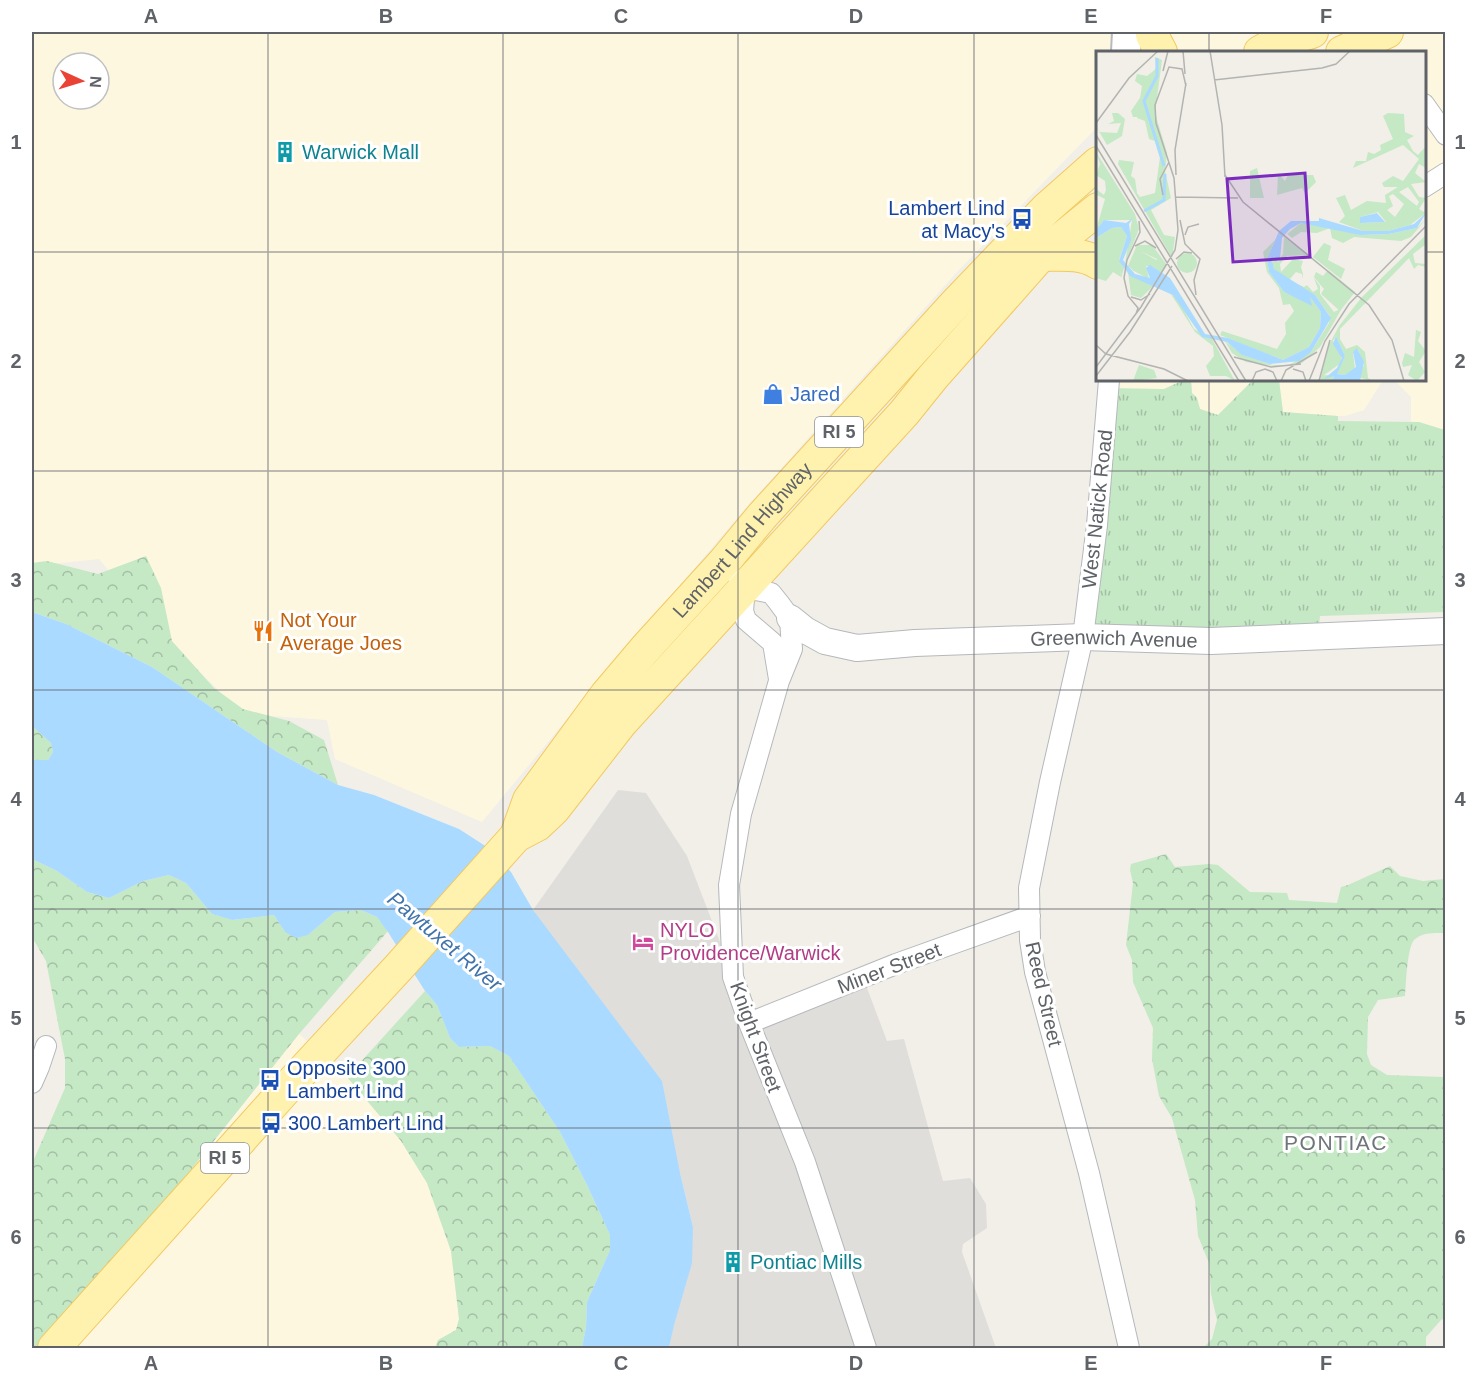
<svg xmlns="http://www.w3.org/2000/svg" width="1477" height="1380" font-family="Helvetica,sans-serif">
<defs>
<pattern id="forest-crowns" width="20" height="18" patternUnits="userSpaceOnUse" patternTransform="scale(1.5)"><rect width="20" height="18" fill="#c5e8c5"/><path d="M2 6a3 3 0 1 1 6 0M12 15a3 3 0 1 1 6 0" fill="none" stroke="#a3c0a4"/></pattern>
<pattern id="park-tufts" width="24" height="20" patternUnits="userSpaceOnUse" patternTransform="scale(1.5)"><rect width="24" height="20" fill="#c5e8c5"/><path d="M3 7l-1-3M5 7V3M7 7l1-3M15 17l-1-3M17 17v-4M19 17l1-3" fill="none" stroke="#a3c0a4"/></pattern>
</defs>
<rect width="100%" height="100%" fill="#f1efe8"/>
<path fill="#fef7e0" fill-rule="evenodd" d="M32 32H1445V438L1411 424V397L1394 380H1424V52H1098L1097 127 956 273 743 511 585 697 482 822 335 759 327 720 243 714 177 650 99 559 32 566ZM63 63H99V99H63Z
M1102 380H1184L1164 389 1102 388Z
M1191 380H1253L1218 415 1200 409 1197 398 1192 393Z
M1279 380H1383L1364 410 1345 416H1338L1283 412Z
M299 1034 347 1077 401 1141 427 1183 451 1251 459 1319 456 1330 438 1340 435 1348H49Z"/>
<path fill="#e0deda" d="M618 790 646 793 687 856 750 1020 864 980 887 1041 904 1039 943 1181 970 1178 986 1204 987 1228 963 1244 962 1252 996 1348H669L693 1227 680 1173 533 910Z"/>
<path fill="url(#forest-crowns)" d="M146 556 161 588 172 641 214 688 243 709 289 721 324 740 338 785 277 752 152 667 66 624 32 612V563L47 561 98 574Z
M32 726 51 743 53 752 48 760H32Z
M1166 854 1175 867 1209 864 1218 865 1250 892 1287 893 1289 900 1337 903 1341 887 1348 885 1390 866 1400 876 1423 881 1445 879V933C1435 933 1422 932 1414 940 1407 948 1406 985 1405 996L1378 1000 1368 1017 1367 1054 1371 1065 1387 1075 1443 1077 1445 1079V1318L1441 1320 1426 1337V1348H1203L1212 1339 1217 1320 1211 1294 1209 1263 1198 1236 1195 1200 1172 1118 1159 1096 1152 1059 1153 1028 1133 982 1132 960 1126 945 1133 883 1130 870 1131 864Z
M32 859 57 871 87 892 109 898 143 881 169 875 186 883 212 914 232 920 274 915 285 932 308 935 335 912 361 910 377 917 388 931 299 1034 49 1348H32V1164L65 1088V1059L46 961 32 937Z
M425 991 437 1005 450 1038 459 1047 490 1046 509 1056 560 1132 587 1185 610 1235V1250L587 1302 586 1327 582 1348H435L438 1340 456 1330 459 1319 451 1251 427 1183 401 1141 347 1077Z"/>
<path fill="url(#park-tufts)" d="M1184 380H1191L1192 393 1197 398 1200 409 1218 415 1253 380H1279L1283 412 1338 416V421L1419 422 1445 430V612L1320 616 1318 636 1085 638 1102 388 1164 389Z"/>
<path fill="#aadaff" d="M32 612 66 624 152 667 277 752 338 785 374 795 459 829 490 849 511 872 533 910 662 1081 680 1173 693 1227 692 1263 674 1325 669 1348H582L586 1327 587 1302 610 1250V1235L587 1185 560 1132 509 1056 490 1046 459 1047 450 1038 437 1005 425 991 388 932 377 917 361 910 335 912 308 935 296 938 285 932 274 915 232 920 212 914 186 883 169 875 143 881 109 898 87 892 57 871 32 859V760H48L53 752 51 743 32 726Z"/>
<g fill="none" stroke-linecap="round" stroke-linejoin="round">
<defs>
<path id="minor" d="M1424 104 1446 135
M1424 187 1446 173
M1109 380 1097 525 1083 637 1050 782 1029 888 1030 940 1035 972 1089 1173 1129 1348
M739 580 745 588 771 593 779 603 790 618 792 649 779 681 741 814 729 885 733 977 749 1023 805 1162 866 1348
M745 588 743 611 746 620 773 643 779 679
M749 1023 896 964 1030 916
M32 1083 39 1067 46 1046"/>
<g id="tertiary">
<path id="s1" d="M790 618 805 630 825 641 857 648 915 643 1083 637 1211 641 1446 631"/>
</g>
<path id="secondary" d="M1126 52 1127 32"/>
<g id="primary">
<path d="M1152 35 1161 52"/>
<path d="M1260 52 1276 43 1312 32"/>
<path d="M1342 52 1387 32"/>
<path d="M1041 255C1060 255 1081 252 1098 263"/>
<path id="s2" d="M516 836 529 800 606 695 645 649 724 562 762 516 956 303 1046 209 1098 163"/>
<path d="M54 1348 285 1090 398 968 516 836 537 825 554 809 621 723 904 413 933 377 1041 255 1098 209"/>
</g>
</defs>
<use href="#minor" stroke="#b5b8bc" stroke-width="22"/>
<use href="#tertiary" stroke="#b5b8bc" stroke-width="28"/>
<use href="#secondary" stroke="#b6babf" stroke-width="32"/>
<use href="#primary" stroke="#f2c960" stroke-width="34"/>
<use href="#minor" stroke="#fff" stroke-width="20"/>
<use href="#tertiary" stroke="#fff" stroke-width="26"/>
<use href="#secondary" stroke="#fff" stroke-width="28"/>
<use href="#primary" stroke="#fff2af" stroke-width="32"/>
</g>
<path fill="none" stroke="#5f6368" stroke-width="1.5" stroke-opacity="0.55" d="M268 32V1348M503 32V1348M738 32V1348M974 32V1348M1209 32V52M32 252H1098M1424 252H1446M1209 380V1348M32 471H1446M32 690H1446M32 909H1446M32 1128H1446"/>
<defs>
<symbol id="building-bare" viewBox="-9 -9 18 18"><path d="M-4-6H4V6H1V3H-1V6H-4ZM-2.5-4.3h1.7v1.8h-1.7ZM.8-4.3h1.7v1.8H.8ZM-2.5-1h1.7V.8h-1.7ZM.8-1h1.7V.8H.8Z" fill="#0f9aa8" stroke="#fff" stroke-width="2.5" paint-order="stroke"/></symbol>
<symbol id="bus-bare" viewBox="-9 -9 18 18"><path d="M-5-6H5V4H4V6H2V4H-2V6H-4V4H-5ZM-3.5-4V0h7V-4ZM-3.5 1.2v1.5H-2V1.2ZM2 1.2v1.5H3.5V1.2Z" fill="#1a4fb4" stroke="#fff" stroke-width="2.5" paint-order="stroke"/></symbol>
<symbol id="shop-bare" viewBox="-9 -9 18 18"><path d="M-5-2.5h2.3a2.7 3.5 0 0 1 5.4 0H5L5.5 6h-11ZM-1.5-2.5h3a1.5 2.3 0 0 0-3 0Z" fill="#3f7fe0" stroke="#fff" stroke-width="2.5" paint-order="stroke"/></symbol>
<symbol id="restaurant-bare" viewBox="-9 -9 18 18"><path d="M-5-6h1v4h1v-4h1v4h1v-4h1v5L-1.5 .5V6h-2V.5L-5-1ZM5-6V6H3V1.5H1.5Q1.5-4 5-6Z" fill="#e8710a" stroke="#fff" stroke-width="2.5" paint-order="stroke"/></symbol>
<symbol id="hotel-bare" viewBox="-9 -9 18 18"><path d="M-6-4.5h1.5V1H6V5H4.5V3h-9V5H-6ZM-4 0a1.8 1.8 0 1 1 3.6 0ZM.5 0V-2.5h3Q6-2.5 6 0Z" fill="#d1479c" stroke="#fff" stroke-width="2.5" paint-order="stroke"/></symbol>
</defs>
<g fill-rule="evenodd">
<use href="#building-bare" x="270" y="137" width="30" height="30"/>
<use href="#bus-bare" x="1007" y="204" width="30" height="30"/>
<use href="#shop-bare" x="758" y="379" width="30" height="30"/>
<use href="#restaurant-bare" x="248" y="616" width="30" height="30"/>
<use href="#hotel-bare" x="628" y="927" width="30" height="30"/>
<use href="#bus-bare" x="255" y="1065" width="30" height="30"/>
<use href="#bus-bare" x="256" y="1108" width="30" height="30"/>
<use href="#building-bare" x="718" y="1247" width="30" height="30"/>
</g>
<g text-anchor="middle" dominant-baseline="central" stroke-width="6" stroke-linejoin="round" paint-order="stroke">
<g fill="#fff" stroke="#8f9295" stroke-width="1.5">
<rect x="815" y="417" width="48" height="30" rx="4.5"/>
<rect x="201" y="1143" width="48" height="30" rx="4.5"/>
</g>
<g font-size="18" font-weight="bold" fill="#5f6368">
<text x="839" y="432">RI 5</text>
<text x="225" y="1158">RI 5</text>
</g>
<g font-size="20" fill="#0d838f" stroke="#fff" text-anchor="start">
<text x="302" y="152">Warwick Mall</text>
<text x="750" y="1262">Pontiac Mills</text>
</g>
<g font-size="20" fill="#164399" stroke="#fff" text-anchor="start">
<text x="1005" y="208" text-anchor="end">Lambert Lind<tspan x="1005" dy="23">at Macy's</tspan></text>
<text x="287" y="1068">Opposite 300<tspan x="287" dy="23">Lambert Lind</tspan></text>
<text x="288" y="1123">300 Lambert Lind</text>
</g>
<g font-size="20" fill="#366cbe" stroke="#fff" text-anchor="start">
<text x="790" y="394">Jared</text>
</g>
<g font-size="20" fill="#5f6368" stroke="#fff">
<text transform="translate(1097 509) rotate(-84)">West Natick Road</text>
<text stroke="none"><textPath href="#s2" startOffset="375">Lambert Lind Highway</textPath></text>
<text stroke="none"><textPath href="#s1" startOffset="332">Greenwich Avenue</textPath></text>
<text transform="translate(889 968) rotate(-21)">Miner Street</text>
<text transform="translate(1044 994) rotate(77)">Reed Street</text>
<text transform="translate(756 1037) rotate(70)">Knight Street</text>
</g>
<g font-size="20" fill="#c56008" stroke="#fff" text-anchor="start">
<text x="280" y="620">Not Your<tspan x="280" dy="23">Average Joes</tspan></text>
</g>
<g font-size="20" fill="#b23c85" stroke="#fff" text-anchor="start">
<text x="660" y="930">NYLO<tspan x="660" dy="23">Providence/Warwick</tspan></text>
</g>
<g font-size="21" font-style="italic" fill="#4174aa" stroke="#fff">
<text transform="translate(445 941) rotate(40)">Pawtuxet River</text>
</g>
<g font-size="21" letter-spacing="1.5" fill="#70757a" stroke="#fff">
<text x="1336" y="1142">PONTIAC</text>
</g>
</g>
<g transform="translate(1096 51)">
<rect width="330" height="330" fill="#f1efe8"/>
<path d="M41 194H56L71 214 66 222 57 216 61 208 46 201 37 219 32 215Z" fill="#c5e8c5"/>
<path d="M59 6 66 9 59 62 71 102 69 120 75 147 55 159 68 184 79 186 76 207 22 113 23 109 38 111 35 125 39 128 41 142 44 146 59 142 64 106 59 90 53 88 49 70 41 67 46 35 39 30 41 23 51 25 60 18ZM22 62 29 68 26 85 11 94 0 75 4 81 21 82 25 72 12 73 18 70 16 62ZM292 62 308 63 309 81 318 85 311 89 317 100 322 104 330 95V117L323 113 319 122 330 131 315 133 323 146 330 147 323 158 328 161 330 156V162L314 174 292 180H267L243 171 249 165 240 147 249 144 255 159 271 150 290 152 289 144 302 136H288L286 132 297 125 307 130 323 108 307 94 257 117 260 110H270L272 101 278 103 285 99 284 94 297 88 287 65ZM312 136 323 151 321 155 303 141ZM297 143 308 153 299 166 291 159 297 155 293 145ZM282 161 290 171 264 172V166ZM0 101 39 163 43 178 29 213 36 169H8L0 179 9 148 1 144 0 138 8 144 10 139 9 130 0 124 4 113ZM182 122 189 130 192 124H217L220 131 209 142 206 137 181 144ZM330 168 315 186 305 190 258 186 247 192 236 187 234 177 221 182 205 181 196 187 191 183 205 172 238 176 264 184 293 183 321 177ZM25 176 31 185 23 209 28 217 25 227 24 218 8 200 0 216V187L16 177ZM330 184V193L317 203 319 212 330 213V216L322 214 318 218 313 207 244 278V288L250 298 261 294 269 301 272 327 276 330 262 326 268 314 262 298 257 302 259 318 249 324 240 323 249 305 240 285 237 290 246 302 245 312 228 324 238 325 236 330H224L233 294 243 275 266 246ZM188 186 214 204 191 205 184 213 185 221 197 208 207 210 205 216 207 223V228L206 223 200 221 193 229 208 236 211 234 217 241 222 238 218 227 224 235V243L238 261 246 257 224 296 206 312 194 315H179L150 311 136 302 129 290 147 304 177 314H193L215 301 233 272 234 265 219 244 191 230 178 218 176 209 179 205 182 211 187 203ZM179 189 171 208 173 221 188 241 209 250 214 246 225 261 224 277 213 296 187 309 124 284 126 280 181 298 190 283 189 272 198 260 194 253 187 254 183 237 171 221 167 201ZM228 192 235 195 232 209 249 218 245 228 217 206ZM81 212a10 10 0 1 1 20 0a10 10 0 1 1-20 0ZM32 221 57 235 45 247 35 244ZM64 238 75 242 83 250 98 278 116 288 139 330 130 325H114L110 315 118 305 117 295 99 281 75 243ZM320 279 325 281 322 290 330 300 323 311 329 321 321 330 312 324 316 314 307 316 306 312 309 302 318 306ZM43 314 58 319 61 327 37 330Z" fill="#c5e8c5" fill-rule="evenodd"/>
<path d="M59 8 63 12 62 25 53 43V58L70 111 66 119 63 98 50 66H37L35 60 48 41 43 24 52 26 57 22 62 13ZM46 201 62 210 57 216 50 215 53 228 36 219Z" fill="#c5e8c5"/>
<path d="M232 219 259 241 244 260 225 243 228 238 218 226 220 221 227 225Z" fill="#c5e8c5"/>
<path d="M161 117 168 147H154V120ZM8 200 23 211 25 226 17 221 10 230 0 227 2 206Z" fill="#c5e8c5"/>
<path d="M281 162 289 171 264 172V166ZM330 162 321 177 293 183 264 184 205 172 194 178 186 187 184 208 179 211V205L176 209 178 218 219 244 235 267 215 301 203 310 174 313 146 304 131 291 106 286 77 244 34 225 23 210 31 185 25 176 16 177 0 187V179L8 169 30 172 37 167 33 173 35 189 27 209 39 223 54 227 50 217 54 214 74 227 109 283 132 287 187 309 213 296 224 277 225 261 214 246 216 255 188 241 173 221 171 208 183 180 195 170H223V167L267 180H292L318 173ZM240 285 249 305 241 323 249 324 260 316 257 301 261 297 268 311 264 330H236L238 325 228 328 241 317 246 307 237 293Z" fill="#aadaff"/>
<path fill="none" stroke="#aadaff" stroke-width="3" d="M61 7V25L48 50 68 115M48 160 68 149 69 123"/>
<path fill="none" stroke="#b3b3b1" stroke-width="1.5" d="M87 0 89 23M114 0 126 74 129 126M67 20 72 0M118 29 226 17 240 13 254 0M0 72 33 27 62 0M0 84 150 330M0 95 143 330M80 124 79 99 90 32M129 124 147 151 273 254 296 289 308 330M67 144 64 128 73 111M79 146 142 147M84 169 89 193 104 208 98 229 100 244M89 184 92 176 103 173M39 195 49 190 60 197M80 208 88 201 96 202M35 246 45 249 54 243M40 263 42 257 32 245 28 227 31 209 44 181 43 170M0 294 10 303 68 318 92 330M138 306 175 316 205 313M0 316 45 256 79 199 82 179 78 127 60 72 59 54 73 16 86 18 90 35M197 318 207 321 210 330M0 325 34 281 76 215M156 330 160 321 169 318 177 321 181 330M185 330 190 319 221 301M213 330 229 290 253 253 330 175M223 330 234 289"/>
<path fill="#7b2cbf" fill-opacity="0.15" stroke="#7b2cbf" stroke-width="3" d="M209 122 214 206 137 211 131 128Z"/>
<rect width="330" height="330" fill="none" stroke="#5f6368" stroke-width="3"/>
</g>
<rect width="1477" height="1380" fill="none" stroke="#ffffff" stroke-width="66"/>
<g transform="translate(81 81) rotate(94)"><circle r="28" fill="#ffffff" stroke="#bfc1c3" stroke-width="1.5"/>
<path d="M0-4.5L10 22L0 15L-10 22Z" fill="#ea4335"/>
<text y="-9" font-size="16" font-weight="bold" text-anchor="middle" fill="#5f6368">N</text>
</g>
<rect x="33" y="33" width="1411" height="1314" fill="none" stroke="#5f6368" stroke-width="2"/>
<g font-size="20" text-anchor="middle" font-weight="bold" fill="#5f6368">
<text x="151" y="23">A</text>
<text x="386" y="23">B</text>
<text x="621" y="23">C</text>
<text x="856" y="23">D</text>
<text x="1091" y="23">E</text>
<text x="1326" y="23">F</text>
<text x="16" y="149">1</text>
<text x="1460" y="149">1</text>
<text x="16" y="368">2</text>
<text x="1460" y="368">2</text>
<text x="16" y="587">3</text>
<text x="1460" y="587">3</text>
<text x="16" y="806">4</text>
<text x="1460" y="806">4</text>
<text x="16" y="1025">5</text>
<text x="1460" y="1025">5</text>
<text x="16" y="1244">6</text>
<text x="1460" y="1244">6</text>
<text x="151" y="1370">A</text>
<text x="386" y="1370">B</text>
<text x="621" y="1370">C</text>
<text x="856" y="1370">D</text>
<text x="1091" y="1370">E</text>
<text x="1326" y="1370">F</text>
</g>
</svg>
